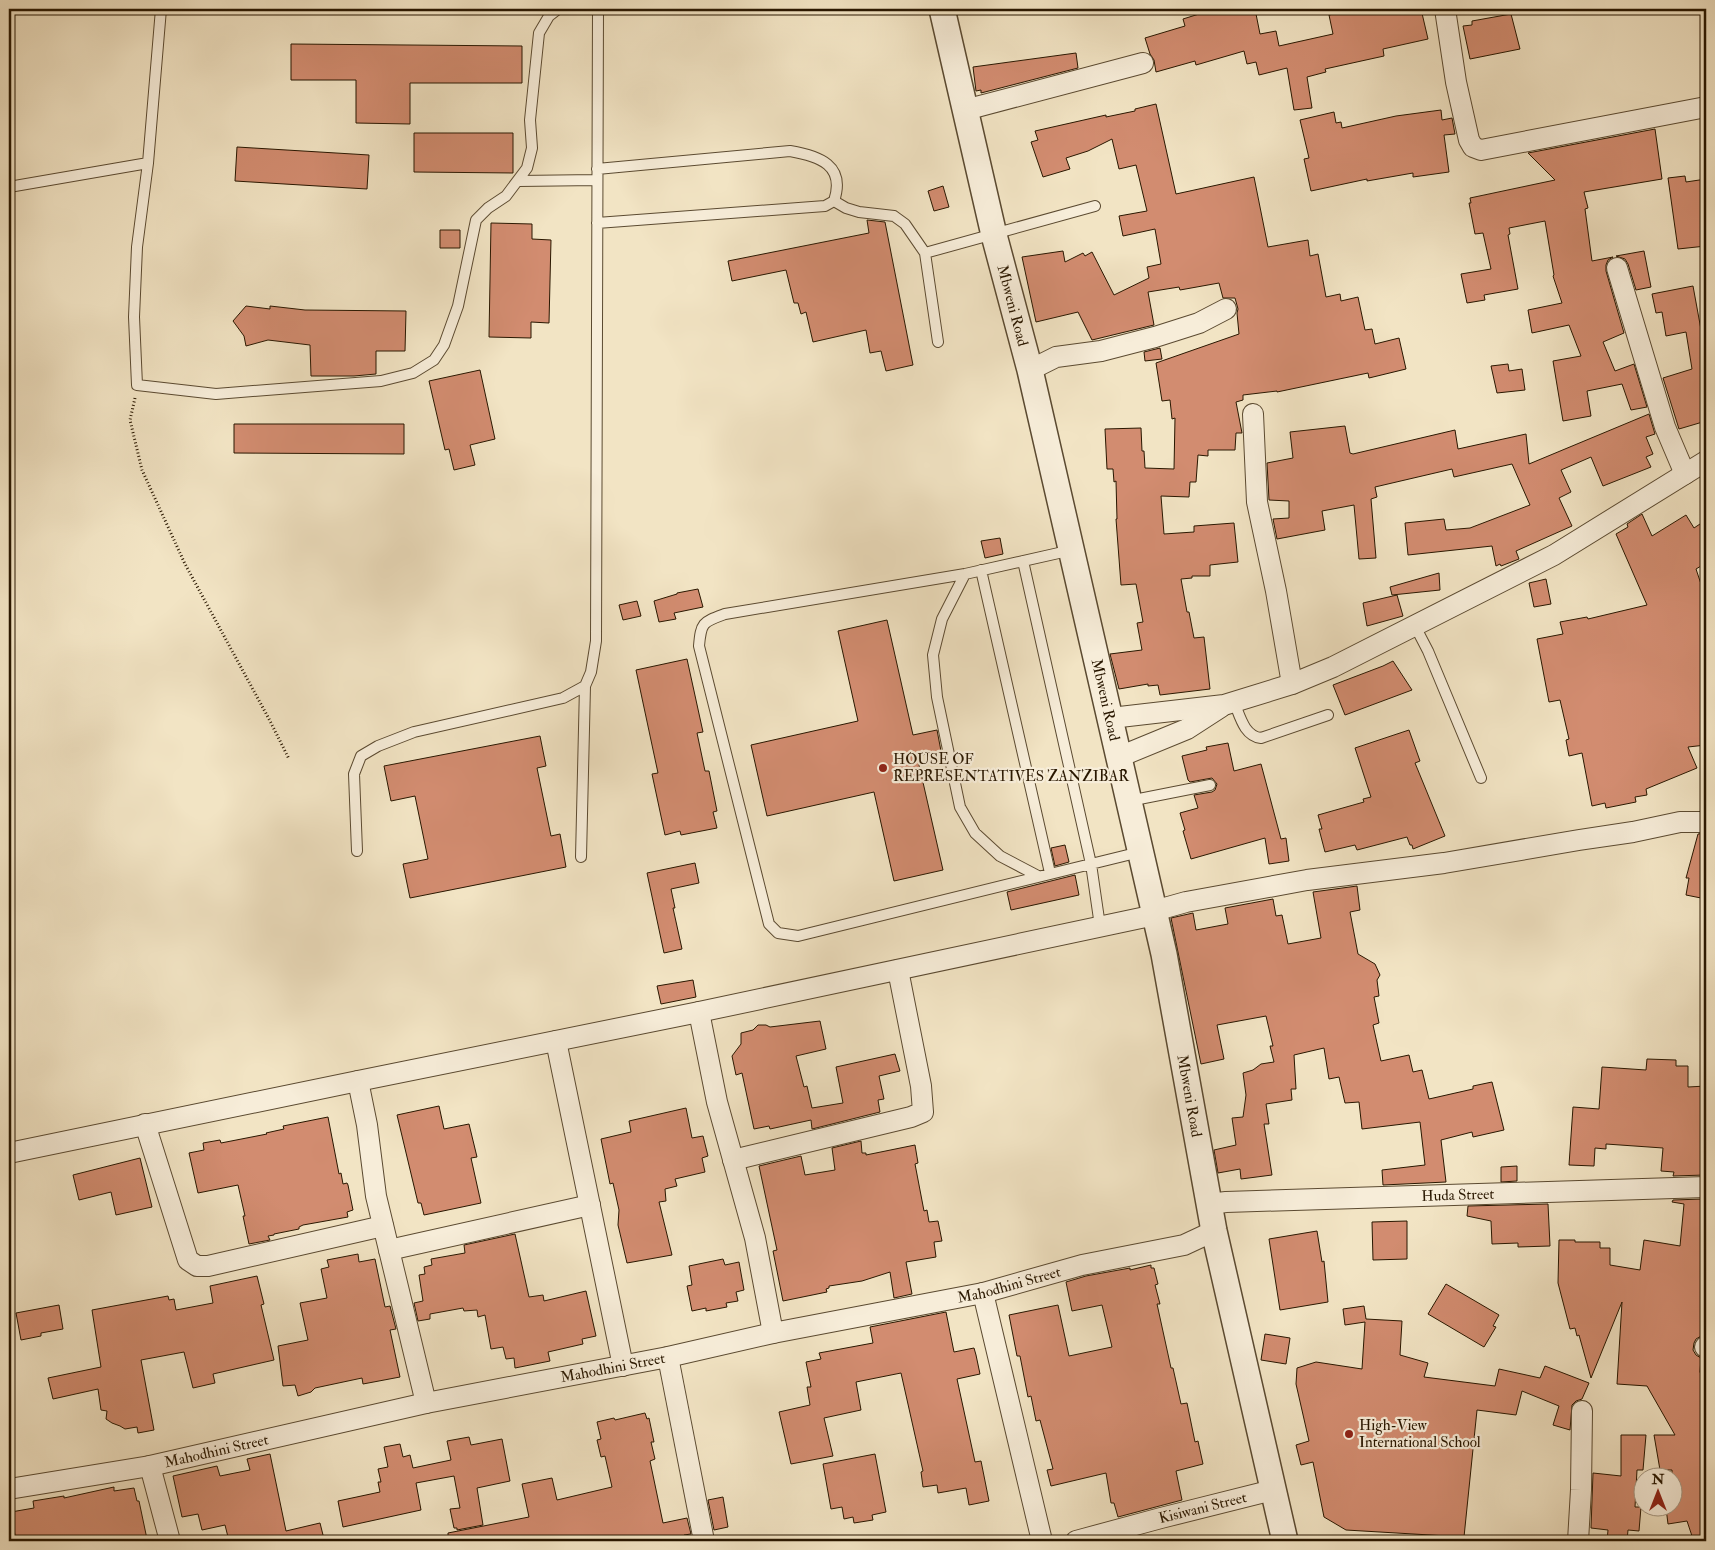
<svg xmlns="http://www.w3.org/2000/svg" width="1715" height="1550" font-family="'IM FELL Double Pica',serif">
<rect width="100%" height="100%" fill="#f2e4c4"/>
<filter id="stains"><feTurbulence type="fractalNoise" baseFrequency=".004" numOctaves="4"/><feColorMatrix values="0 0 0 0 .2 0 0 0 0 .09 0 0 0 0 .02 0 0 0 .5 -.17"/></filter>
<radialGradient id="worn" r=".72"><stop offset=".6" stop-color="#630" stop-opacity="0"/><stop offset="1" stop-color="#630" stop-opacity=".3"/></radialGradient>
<path fill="#d28c70" stroke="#291700" d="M1215 9H1255L1260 34 1276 31 1279 46 1333 34 1329 15 1359 9H1421L1428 39 1383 49 1384 56 1325 69 1326 72 1307 77 1312 108 1294 110 1287 68 1259 75 1256 62 1247 64 1244 51 1196 65 1195 61 1156 72 1154 60 1150 54 1145 38 1185 26 1183 19Z
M1511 14 1520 49 1470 59 1463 26 1472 25V21Z
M291 44 522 46V83H410V124L356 123V80H291Z
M1076 53 1078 68 981 93V90L976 91 973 67Z
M1156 104 1176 194 1254 177 1268 247 1308 240 1310 256 1318 254 1326 297 1340 294 1341 301 1358 297 1365 330 1372 329 1375 344 1399 338 1406 369 1369 378 1368 373 1277 392V391L1243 395V400L1236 402 1242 433H1236L1235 450H1208V456L1198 455 1196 482H1190L1189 497 1161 496 1164 534 1194 532V526L1234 523 1238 562 1210 565V576H1192V578L1181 579 1187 612H1189L1194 638 1204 637 1210 689 1160 695 1158 685 1148 686V684L1119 689 1110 654 1142 650 1137 623 1143 622 1136 584 1121 585 1116 519H1117L1116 481 1114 482 1113 469H1107L1105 429 1141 428 1142 451H1144L1145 468 1174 469 1175 418 1172 419 1170 400 1162 401 1156 363 1239 334 1237 313 1238 309 1235 298H1223L1219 283 1180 290 1179 287 1148 292 1154 325 1092 340 1078 312 1036 322 1022 257 1063 251 1065 262 1083 253 1085 256 1092 252 1114 295 1149 278 1147 267 1161 264 1155 229 1123 236 1119 216 1147 211 1136 165 1119 169 1112 139 1088 151 1066 158 1070 169 1043 177 1031 142 1038 140 1035 131 1106 115V117L1135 111V109Z
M1441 110 1442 120 1452 118 1455 134 1444 135 1449 172 1413 177V173L1367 181V179L1311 191 1304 159 1309 158 1300 120 1334 112 1336 123 1341 122 1342 128 1396 116Z
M1655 129 1662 179 1584 192 1588 208 1585 209 1592 261 1613 257 1608 260 1606 265V271L1624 333 1603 342 1615 371 1634 364 1647 407 1631 410 1622 384 1587 391 1591 416 1563 421 1553 361 1581 356 1569 325 1532 333 1528 310 1562 303 1553 276 1554 275 1545 221 1509 228 1510 234 1508 235 1518 289 1484 295 1485 300 1467 303 1461 274 1491 269 1483 233 1475 234 1469 203H1471L1470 198 1555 180 1528 153Z
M414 133H513V173L414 172Z
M237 147 369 155 367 189 235 181Z
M1685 176 1686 182 1706 179V246L1678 249 1668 178Z
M943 186 949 207 934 211 928 191Z
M867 220 885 222 913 365 886 371 881 351 870 353 866 330 813 342 806 312 801 314 798 303H794L786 270 732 281 728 261 869 233Z
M491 223 532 224V239L551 240 549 323 531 322V338L489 337Z
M440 230H460V248H440Z
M1644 251 1651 287 1636 290 1628 264 1625 259 1616 256Z
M1693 286 1704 346 1706 345V421L1679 429 1663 378 1692 369 1686 332 1666 336 1662 312 1656 313 1652 294Z
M246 306 270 309V306L305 310 406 311 405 351H376V374L354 376H311L310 345 268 340 246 346 244 336 233 321Z
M1160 348 1162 359 1145 361 1144 352Z
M1508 364 1509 371 1522 369 1525 390 1497 393 1491 366Z
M480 370 495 439 470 445 475 465 454 470 449 449 445 450 429 381Z
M1649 414 1655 434 1646 437 1653 454 1646 457 1651 467 1603 486 1591 457 1561 470 1571 492 1559 498 1572 526 1516 551 1519 559 1501 566 1500 564 1496 566 1492 546 1408 555 1405 523 1444 519 1446 530 1470 528 1530 505 1512 464 1454 477 1452 469 1375 487 1377 497 1371 499 1376 558 1359 559 1354 505 1322 511 1325 530 1277 539 1273 519 1289 518V501L1269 500 1267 463 1293 458 1290 432 1345 426 1350 453 1353 454 1455 430 1458 449 1526 434 1529 464Z
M234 424H404V454L234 453Z
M1642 514 1652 536 1686 515 1694 528 1706 520V563L1696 569 1706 599V745L1688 747 1697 768 1646 789 1647 795 1635 797 1636 802 1606 808 1605 803 1592 806 1582 753 1569 756 1566 740 1569 739 1560 700 1549 702 1537 639 1563 634 1560 622 1587 617 1588 619 1647 605 1616 534 1628 527 1627 524Z
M1000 538 1003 554 985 558 981 541Z
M1439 573 1440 590 1392 595 1390 587Z
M1546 579 1551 604 1534 607 1529 583Z
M698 589 703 607 674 613 676 619 659 622 654 601 677 594V593Z
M1397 595 1403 616 1367 626 1363 603Z
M637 601 641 616 623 620 619 605Z
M887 620 913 735 937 730 941 751 917 756 943 870 894 881 874 792 767 816 751 745 858 721 838 631Z
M687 659 703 732 697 733 705 771H709L717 811 713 812 717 828 681 835 680 831 665 835 652 774 658 773 636 670Z
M1393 661 1412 690 1345 715 1333 685 1383 666Z
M1409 730 1420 761 1415 763 1445 836 1413 849 1412 845H1410L1407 837 1357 850 1355 845 1325 852 1319 829H1322L1318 815 1364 802 1363 799 1371 797 1355 748Z
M540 736 546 766 537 768 551 836 560 834 566 867 410 898 403 864 428 859 415 796 391 801 384 766Z
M1228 743 1234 771 1261 764 1281 839 1286 838 1289 861 1269 864 1265 838 1191 859 1183 831 1185 830 1180 813 1198 808 1194 795 1212 792 1215 790 1217 784 1212 778 1190 782 1188 780 1182 756 1207 750 1206 747Z
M1706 833V899L1686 895 1689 878H1686L1698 834Z
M1065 845 1069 862 1055 866 1051 848Z
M695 863 699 883 671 889 675 908H673L682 949 664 953 647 873Z
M1075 875 1079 895 1011 910 1007 892Z
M1357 886 1360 910 1350 912 1358 954 1375 964 1380 975 1377 980 1379 996 1374 997 1379 1023 1373 1025 1381 1061 1409 1055 1413 1072 1422 1070 1429 1099 1473 1089V1086L1492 1082 1504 1130 1473 1137 1472 1132 1441 1140 1446 1182 1383 1185 1382 1170 1425 1165 1420 1122 1362 1129 1359 1102 1345 1103 1339 1077 1329 1079 1324 1048 1294 1055 1296 1089H1291L1292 1100 1266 1104 1269 1124H1264L1272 1175 1241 1179 1240 1169 1218 1173 1214 1150 1236 1145 1232 1118 1243 1117 1246 1095 1243 1073 1253 1070 1261 1064 1274 1062 1270 1046H1273L1266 1016 1217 1025 1224 1059 1201 1064 1171 918 1193 913 1196 930 1228 924 1225 908 1273 899 1276 916 1282 915 1288 944 1321 938 1313 892Z
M693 980 696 997 661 1004 657 986Z
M820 1021 826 1049 796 1056 804 1087 807 1086 812 1108 843 1103 836 1067 895 1054 900 1071 879 1076 884 1099 878 1100 880 1112 812 1129 811 1120 770 1129 769 1126 754 1129 742 1073 736 1075 732 1056 741 1044V1033L753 1030 758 1025H766L770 1027Z
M1647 1059 1676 1060V1066H1688V1087L1706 1086 1705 1175 1673 1176 1674 1172 1661 1171 1663 1148 1606 1144V1149L1595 1148 1594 1166 1569 1165 1573 1107 1599 1109 1602 1067 1646 1070Z
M439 1106 444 1129 469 1124 477 1157 471 1158 481 1203 424 1215 421 1203H418L397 1115Z
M686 1108 692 1138 703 1136 708 1156 702 1158 705 1172 675 1179 677 1186 665 1189 666 1201 659 1202 672 1255 627 1263 618 1225 619 1210 613 1183 610 1184 601 1139 631 1132 629 1121Z
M328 1117 339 1174 341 1173 343 1184 347 1183 348 1185 353 1210 347 1212 348 1217 303 1225 299 1227V1229L274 1234V1235L268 1236 270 1240 249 1244 243 1216H245L238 1185 198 1193 189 1153 204 1150 203 1143 220 1140 221 1143 267 1134 266 1133 284 1129 283 1126Z
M861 1141 862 1153H866V1155L915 1145 918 1163 915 1164 924 1211 927 1210 929 1222 938 1221 942 1241 934 1242 936 1257 906 1262 912 1294 894 1298 890 1272 862 1281 829 1286V1288L826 1289 827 1292 783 1301 773 1251 777 1250 759 1166 801 1156 805 1175 835 1170 832 1148Z
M140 1158 152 1207 116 1215 111 1192 79 1200 73 1175Z
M1517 1166V1181L1501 1182V1167Z
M1703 1199 1702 1207H1706V1328H1703V1335L1696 1339 1694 1343 1693 1350 1696 1355 1701 1358 1700 1372 1706 1385V1535L1693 1539 1687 1521 1668 1524 1666 1508H1672V1470H1660L1654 1435H1675L1647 1386 1617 1384 1622 1302 1591 1378 1579 1335 1577 1336 1575 1328 1570 1329 1558 1283 1559 1240H1575V1242H1600V1248H1610V1265L1640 1270 1644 1240 1680 1246 1684 1204 1672 1202 1673 1200Z
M1548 1204 1550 1246 1518 1247V1243L1492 1244 1491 1221 1467 1216 1468 1206Z
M1407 1221V1259L1373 1260 1372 1222Z
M1317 1231 1322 1262 1324 1261 1328 1302 1280 1310 1269 1239Z
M515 1234 529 1297 543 1295 544 1301 586 1291 596 1336 582 1339 583 1344 548 1352 550 1361 515 1368 514 1358 506 1359 503 1347 491 1349 485 1315 478 1317 477 1310 464 1311 463 1308 430 1314V1319L418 1321 414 1303 423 1301 419 1275 425 1274 424 1267 432 1265 431 1259 465 1253 464 1245Z
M358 1254 359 1262 375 1259 385 1307 390 1306 396 1329 390 1330 400 1377 363 1384 362 1378 315 1388 311 1392 298 1396 295 1385 283 1386 278 1346 308 1340 300 1303 327 1298 321 1269 329 1267 327 1260Z
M723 1259 725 1265 739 1262 744 1290 736 1292 738 1301 726 1303 727 1307 706 1311V1308L692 1311 687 1286 692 1285 689 1266Z
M1151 1265V1268H1154L1158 1284 1155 1285 1160 1304H1157L1171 1368H1173L1181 1404 1187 1403 1195 1442 1198 1441 1203 1464 1176 1471 1182 1500 1118 1517 1114 1503H1111L1106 1473 1051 1486 1047 1470 1053 1469 1040 1420 1036 1421 1031 1396 1028 1397 1020 1356H1017L1009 1315 1058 1305 1069 1356 1112 1347 1102 1305 1072 1311 1066 1282 1086 1276 1130 1268V1270Z
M257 1276 264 1304 261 1305 274 1360 213 1374 215 1383 193 1388 184 1352 141 1360 154 1430 138 1433 137 1427 125 1429 120 1426 112 1423 106 1419 107 1411 101 1410 98 1389 53 1399 48 1378 101 1367 92 1310 168 1296 169 1300 174 1299 176 1310 213 1303 210 1286Z
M1446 1284 1499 1315 1493 1326 1496 1327 1484 1347 1428 1314Z
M59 1305 63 1329 41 1333V1336L21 1340 16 1313Z
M1364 1306 1366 1319 1402 1321 1400 1355 1428 1363 1424 1377 1495 1386 1499 1369 1540 1378 1545 1366 1589 1383 1582 1399 1576 1401 1572 1405 1570 1430 1553 1425 1559 1406 1522 1391 1516 1415 1477 1410 1464 1537 1346 1530 1324 1517 1313 1462 1301 1465 1296 1445 1309 1441 1296 1384 1297 1368 1316 1362 1362 1369 1365 1322 1345 1325 1343 1309Z
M946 1312 954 1352 974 1348 976 1355 980 1374 957 1379 975 1462 981 1461 989 1501 969 1505 966 1488 938 1493 937 1485 923 1487 921 1472 923 1471 901 1373 856 1382 861 1410 824 1418 833 1456 791 1464 779 1412 810 1405 807 1387H811L806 1362 821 1359 819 1353 873 1343 870 1327Z
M1265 1334 1290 1338 1286 1364 1261 1360Z
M645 1413 647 1419 649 1418 654 1442H651L655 1459 650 1461 663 1523 687 1518 691 1534 684 1535 685 1541H448V1533L529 1517 522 1484 552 1478 557 1500 612 1487 605 1456 601 1457 597 1440 601 1439 597 1422 614 1418 615 1420Z
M1621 1435H1646L1643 1470H1637L1635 1507H1641L1639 1531 1628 1530 1627 1541H1607L1608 1530 1591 1528 1593 1473 1621 1476Z
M469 1437 471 1445 502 1439 510 1481 477 1488 483 1525 457 1530V1528H454L450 1509 460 1508 454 1476 416 1483 421 1510 343 1527 338 1501 380 1492 378 1482H381L378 1469 388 1467 384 1447 400 1444 403 1457 410 1455 413 1468 451 1460 447 1441Z
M270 1454 286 1531 320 1523 324 1539 314 1541H229L225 1525 202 1530 198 1514 182 1517 173 1476 217 1466 220 1476 250 1470 247 1459Z
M875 1454 886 1512 872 1515 873 1520 854 1523 853 1517 844 1519 842 1507 831 1509 823 1464Z
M114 1487V1491L134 1488 137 1501H139L147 1539 138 1541H16L11 1512 34 1508 33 1501 64 1496V1498Z
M723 1497 728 1527 714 1530 708 1500Z"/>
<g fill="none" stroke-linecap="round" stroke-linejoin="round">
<defs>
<path id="service" d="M161 9 148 163 137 247 134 317 137 385 216 394 381 381 413 373 434 360 444 345 458 306 476 220 488 208 506 196 527 168 532 148 530 120 539 33 549 16 558 9
M518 181 597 180
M9 187 148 163
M834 201 846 208 859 212 894 216 905 224 925 253 938 342
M597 223 825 206 834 201C846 165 819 156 790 151L597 169
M925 253 1095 206
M1023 561 1091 864 798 936 778 933 769 924 699 646C701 622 703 622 725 614L965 574 1072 550
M981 570 1050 873
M965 574 942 619 933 655 937 697 960 807 975 833 1000 856 1038 876
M1415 626 1428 651 1481 778
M1234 702C1240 716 1244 736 1261 738L1328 715
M1129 801 1210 785
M357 851 354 774 361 756 378 746 414 732 563 698 585 686 591 672 596 641 598 9
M581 857 585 686
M1100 926 1091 864 1140 852"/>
<g id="minor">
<path d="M1445 9 1456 82 1469 140 1473 147 1481 150 1706 107"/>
<path d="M965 110 1143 63"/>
<path d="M1617 268 1665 427 1685 474"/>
<path d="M1030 370 1056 357 1101 351 1155 337 1199 323 1226 309"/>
<path d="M1253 414 1257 502 1276 591 1292 684"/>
<path d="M1111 718 1224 705 1292 684 1333 667 1554 555 1706 461"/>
<path d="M1119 757 1187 729 1221 707"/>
<path d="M1154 911 1186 902 1307 880 1444 863 1579 840 1633 832 1680 822H1701"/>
<path d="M699 1012 717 1102 755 1238 773 1333"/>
<path d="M556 1041 623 1366"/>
<path d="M358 1081 367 1125 376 1196 426 1403"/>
<path d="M145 1124 188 1260 197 1266H208L383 1226"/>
<path d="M9 1153 358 1081 699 1012 1155 915"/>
<path d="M733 1160 911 1117 923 1112 921 1086 898 970"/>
<path id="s1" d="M1209 1204 1226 1202 1706 1187"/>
<path d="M389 1250 590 1205"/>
<path d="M983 1293 1042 1541"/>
<path d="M1705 1347 1706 1346"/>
<path d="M668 1357 704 1541"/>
<path d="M150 1466 170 1541"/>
<path id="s2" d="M9 1489 150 1466 426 1403 668 1357 773 1333 983 1293 1082 1265 1184 1245 1214 1231"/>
<path id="s3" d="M1076 1541 1161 1518 1273 1490"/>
<path d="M1578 1541 1581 1490 1582 1411"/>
</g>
<g id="tertiary">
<path id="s4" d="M942 9 994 235 1030 370 1164 954 1214 1231 1285 1541"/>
</g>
</defs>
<use href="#service" stroke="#5b4a31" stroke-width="12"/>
<use href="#minor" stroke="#5b4a31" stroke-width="22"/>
<use href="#tertiary" stroke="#5b4a31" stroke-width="28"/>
<path stroke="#291700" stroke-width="3" stroke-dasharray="1 2.5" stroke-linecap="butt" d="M135 398 130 420 142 470 185 564 269 719 289 759"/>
<use href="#service" stroke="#f7edd9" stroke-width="10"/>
<use href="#minor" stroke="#f7edd9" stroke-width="20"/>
<use href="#tertiary" stroke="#f7edd9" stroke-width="25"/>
</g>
<g fill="#8f2418" stroke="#f7edd9" stroke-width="2">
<circle cx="883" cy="768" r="5"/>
<circle cx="1349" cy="1434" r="5"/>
</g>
<g text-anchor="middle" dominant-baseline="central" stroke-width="4.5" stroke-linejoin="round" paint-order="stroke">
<g font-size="15" fill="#291700" stroke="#f7edd9">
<text stroke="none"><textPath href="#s4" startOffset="305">Mbweni Road</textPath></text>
<text stroke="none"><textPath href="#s4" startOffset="710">Mbweni Road</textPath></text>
<text stroke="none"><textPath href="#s4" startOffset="1115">Mbweni Road</textPath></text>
<text stroke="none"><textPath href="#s1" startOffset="249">Huda Street</textPath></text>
<text stroke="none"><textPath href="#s2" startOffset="1021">Mahodhini Street</textPath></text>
<text stroke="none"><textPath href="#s2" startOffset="616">Mahodhini Street</textPath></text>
<text stroke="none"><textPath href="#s2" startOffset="211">Mahodhini Street</textPath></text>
<text stroke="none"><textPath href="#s3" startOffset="131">Kisiwani Street</textPath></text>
</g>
<g font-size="15" fill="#291700" stroke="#f7edd9" text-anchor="start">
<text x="893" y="759">HOUSE OF<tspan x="893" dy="17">REPRESENTATIVES ZANZIBAR</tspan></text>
<text x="1359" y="1425">High-View<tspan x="1359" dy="17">International School</tspan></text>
</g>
</g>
<rect width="1715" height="1550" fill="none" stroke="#f2e4c4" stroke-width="30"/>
<rect x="10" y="10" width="1695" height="1530" fill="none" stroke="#291700" stroke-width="2.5"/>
<rect x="15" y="15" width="1685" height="1520" fill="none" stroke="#291700"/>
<g transform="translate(1658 1492)"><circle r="24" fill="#f7edd9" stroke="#a59782"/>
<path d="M0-4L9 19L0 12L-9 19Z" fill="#8f2418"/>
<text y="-8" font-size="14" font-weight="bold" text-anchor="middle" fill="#291700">N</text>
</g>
<rect width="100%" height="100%" filter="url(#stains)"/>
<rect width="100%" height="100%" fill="url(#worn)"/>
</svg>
